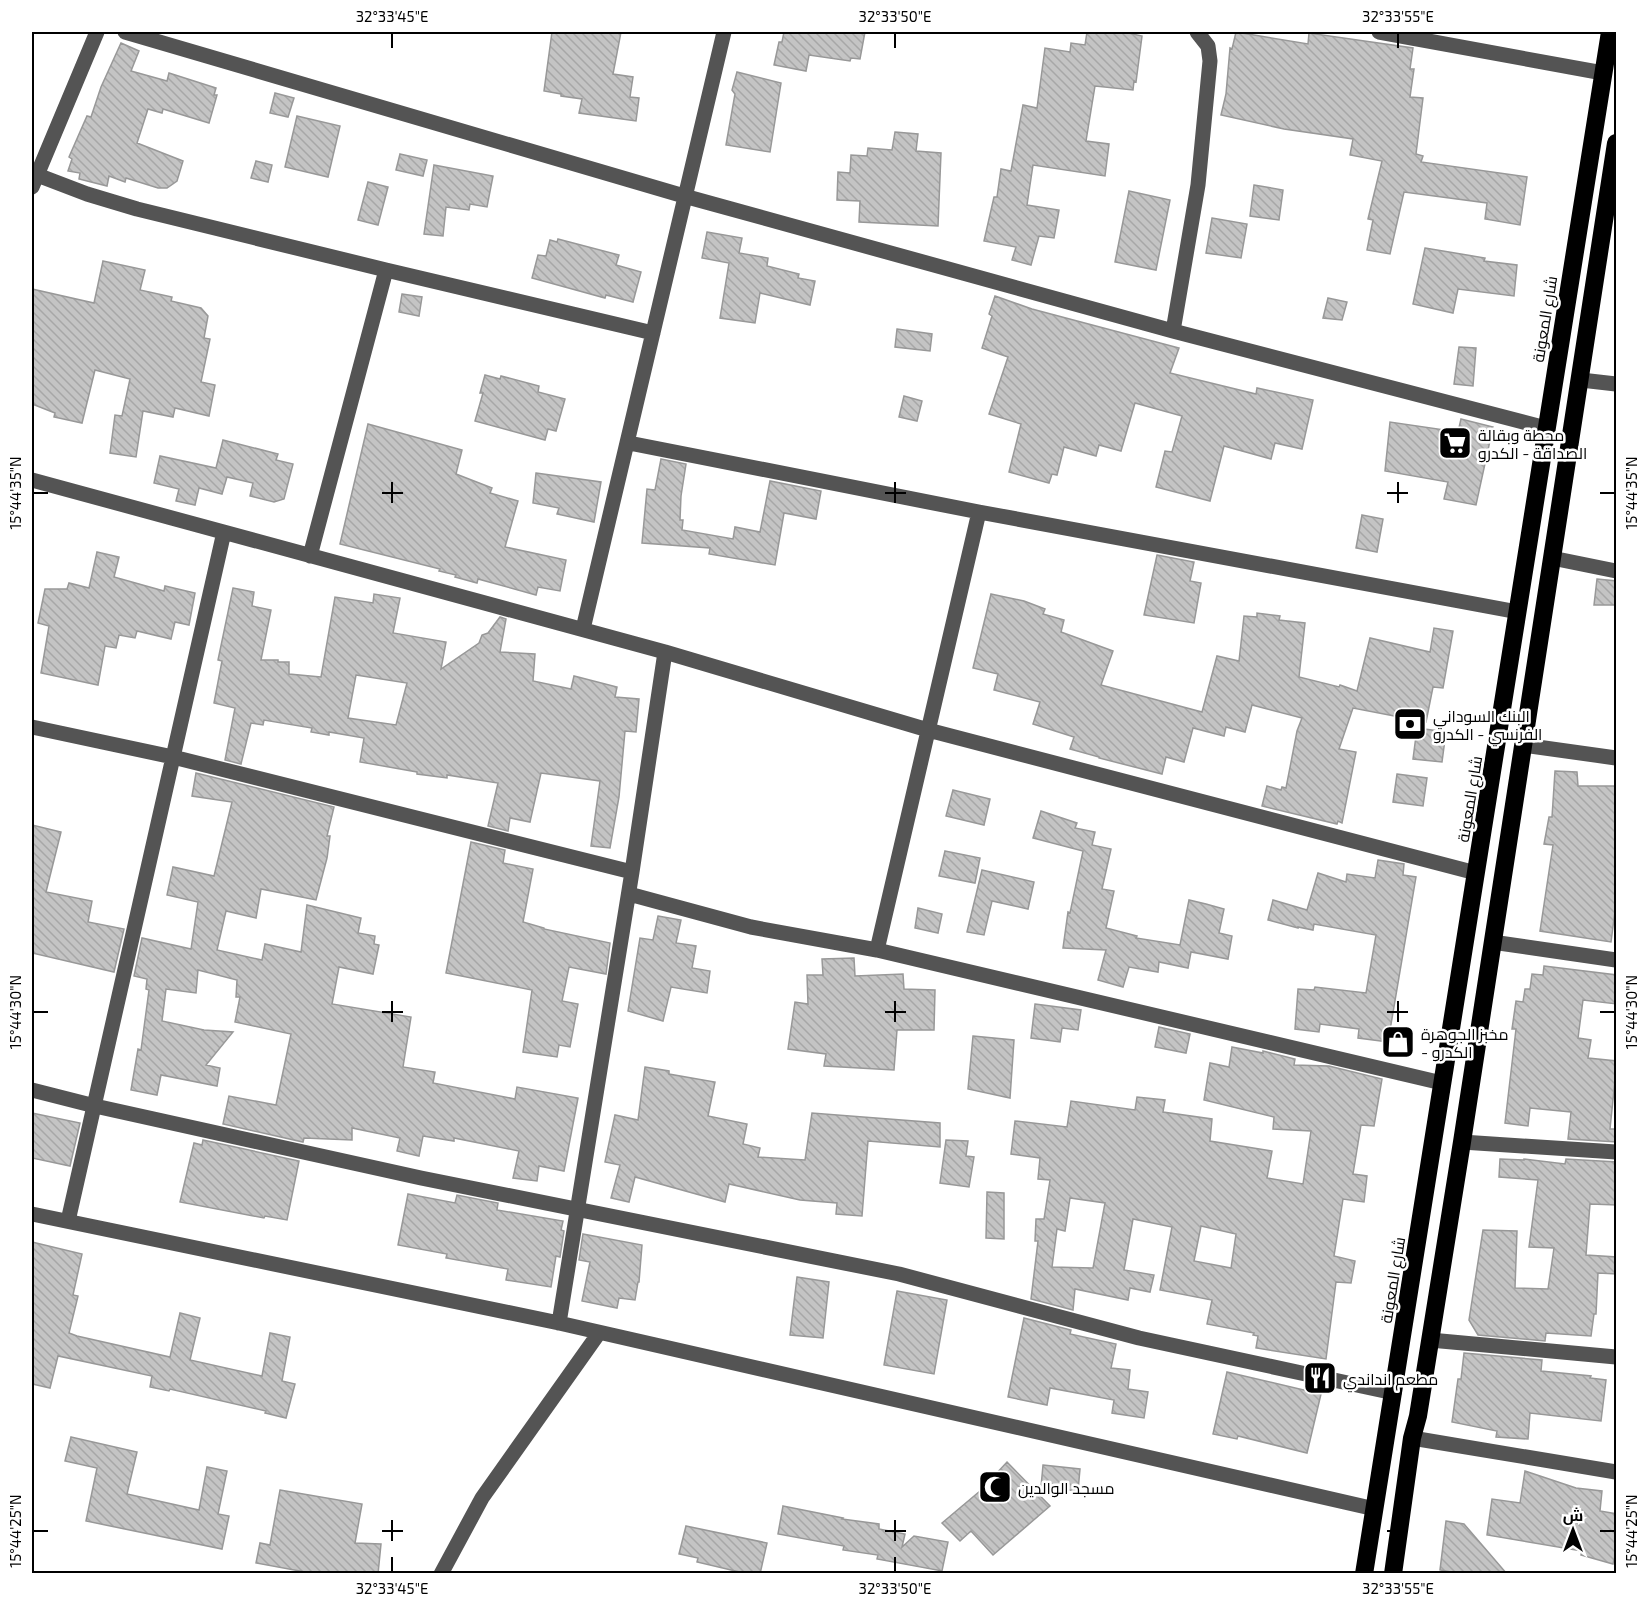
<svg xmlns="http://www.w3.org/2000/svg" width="1648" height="1605" font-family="'Exo 2',Cairo,sans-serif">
<defs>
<pattern id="building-back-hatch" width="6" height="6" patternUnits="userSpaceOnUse" patternTransform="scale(1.5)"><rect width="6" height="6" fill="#c4c4c4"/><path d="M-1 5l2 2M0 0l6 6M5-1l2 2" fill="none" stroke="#a7a7a7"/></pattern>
</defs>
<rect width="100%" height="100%" fill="#fff"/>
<path fill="url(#building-back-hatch)" stroke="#989898" stroke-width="1.5" fill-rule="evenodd" d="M552 32H621L613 74 633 77 630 97 639 98 636 121 579 113 582 99 561 96V94L544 91Z
M784 32H865L860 59 851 58 850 61 809 55 806 71 774 65 779 42H782Z
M1087 32H1124L1142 36 1136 82 1134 81 1133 90 1095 86 1086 141 1109 144 1105 176 1033 165 1027 205 1059 210 1054 238 1039 236 1031 265 1012 260 1016 247 984 241 994 197H997L1001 169 1011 171 1023 105 1037 108 1045 48 1070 52 1071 43 1085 45Z
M1236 32 1308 44 1309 33 1413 48 1410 69H1414L1410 97 1423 98 1416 154 1423 156 1421 162 1527 177 1520 225 1485 219 1487 203 1404 192 1390 254 1367 250 1373 220 1368 219 1382 161 1350 155 1353 139 1284 129 1221 115 1226 94 1230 48 1232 49Z
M121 43 139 51 131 71 167 81 169 73 216 88 214 95H217L209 123 163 109 162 113 148 109 137 143 183 161 177 181 167 188H158L126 178 125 182 109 176 107 186 79 179 80 173 68 171 72 159 69 157 87 116 91 117 101 87Z
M737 72 781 83 770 152 726 145 735 94 732 90Z
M275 93 294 98 288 117 270 113Z
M297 116 340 126 328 177 285 167Z
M895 132 918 134 916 151 941 153 938 226 859 222 860 201 837 200 838 172 850 173 851 155 867 156 868 148 892 150Z
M400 154 427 160 423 176 396 170Z
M256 161 272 165 268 182 251 178Z
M434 165 493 176 487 207 470 204 469 210 446 207 443 236 424 234Z
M368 182 388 187 378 225 358 220Z
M1254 185 1283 190 1279 220 1250 216Z
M1129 191 1170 200 1156 270 1115 262Z
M1212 218 1247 224 1241 258 1206 253Z
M707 232 742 238 739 253 768 258 767 266 799 274 798 278 815 281 810 305 760 293 755 323 720 318 729 263 702 258Z
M558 239 619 255 616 265 641 272 633 302 606 295 605 298 532 278 538 255 546 256 550 240 557 242Z
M1425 248 1485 258 1484 261 1517 265 1514 296 1458 289 1453 313 1413 304Z
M103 261 145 270 140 290 172 297 171 301 201 308 208 316 204 338 210 339 201 382 215 385 209 416 175 408 173 417 143 411 136 457 110 453 115 415 122 416 130 379 95 370 82 423 54 417 55 413 32 404V289L94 303Z
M402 294 422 297 419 316 399 312Z
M995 296 1032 309 1179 348 1170 373 1256 394 1257 388 1313 400 1302 449 1275 443 1271 459 1224 446 1210 501 1156 487 1165 451 1172 452 1182 416 1135 403 1121 451 1099 445 1096 456 1064 447 1057 475 1052 474 1049 483 1009 472 1021 424 989 414 1008 357 982 348 992 316 989 314Z
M1328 298 1347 302 1342 320 1323 318Z
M897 329 932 334 930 351 895 347Z
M1459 347 1476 348 1473 386 1454 384Z
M485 375 500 379 501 376 539 386 538 392 565 399 556 431 548 429 545 440 475 421 483 393H480Z
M904 396 922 401 917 421 899 417Z
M1461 419 1493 427 1476 505 1444 499 1448 482 1385 471 1390 422 1458 432Z
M368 424 462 450 456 474 492 488 490 493 518 501 505 547 566 560 560 591 538 587 536 595 478 579 477 583 455 577 456 575 439 571 440 569 340 544Z
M223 440 278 454 276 460 293 464 284 499 274 502 250 496 253 483 227 477 222 494 199 488 195 505 176 501 179 489 154 483 160 456 216 468Z
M661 459 686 464 681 496 680 520H683L682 530 733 539 735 527 760 532 770 481 821 491 816 519 784 513 775 565 709 554 710 548 642 543 647 489 655 490Z
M536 473 601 482 594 522 557 514 559 508 533 503Z
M1362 515 1383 519 1377 552 1356 548Z
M97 552 119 557 114 577 164 591 165 586 195 593 189 625 175 622 171 639 137 631 135 638 119 635 116 648 105 646 98 685 41 673 49 626 38 623 45 589H67L69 583 89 588Z
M1157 555 1194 562 1190 581 1201 583 1194 623 1144 615Z
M1597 579 1617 581V605H1594Z
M233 588 254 592 252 606 271 610 261 660H278V662H289V674L321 677 335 597 373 603 374 594 400 598 393 633 446 642 441 669 479 643 482 635 488 633 500 617 506 619 500 652 535 654 533 681 571 689 574 676 617 687 615 697 639 699 636 732 625 731 619 797 610 848 591 846 600 781 541 773 530 822 510 818 508 831 488 826 498 783 447 775V778L417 774V772L360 762 364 738 329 732V735L311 732 312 728 264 720 263 725 251 723 241 764 225 760 235 708 214 703 222 661 218 660ZM356 675 407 683 396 725 348 718Z
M991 594 1024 601 1045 609 1043 614 1064 620 1061 632 1113 651 1101 685 1202 712 1217 656 1239 661 1244 616 1257 617V613L1280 616 1279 620 1305 623 1299 677 1339 687 1340 685 1357 691 1370 638 1430 652 1434 628 1453 631 1443 688 1433 687 1426 722 1353 708 1339 749 1356 752 1342 823 1338 821 1337 824 1262 806 1267 786 1281 790 1282 787 1286 788 1297 731 1302 718 1252 705 1245 732 1226 727 1224 736 1193 728 1184 762 1166 757 1162 774 1099 758V757L1070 749 1074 737 1033 724 1040 702 994 690 998 674 973 668Z
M1417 728 1446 732 1442 762 1413 759Z
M1555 771 1577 772 1578 786H1616L1617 896 1611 942 1540 931 1553 845 1544 844 1549 817H1552Z
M196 773 334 807 327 836H330L327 858 316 900 261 889 256 918 226 911 217 950 262 960 265 944 301 952 307 905 361 918 358 933 375 936 374 944 379 945 373 974 339 967 332 1004 411 1017 403 1067 435 1072 433 1083 515 1099 517 1087 578 1098 564 1171 539 1166 537 1181 513 1178 519 1151 454 1138V1141L423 1136 419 1156 397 1151 400 1138 352 1128V1140L304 1138 303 1142 223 1124 229 1096 276 1105 291 1034 235 1022 240 997H236L237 980 198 970 196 993 166 989 162 1021 204 1030 233 1032 206 1065 220 1068 217 1086 161 1075 157 1095 131 1090 138 1049 141 1050 149 990 146 989 147 979 134 976 142 938 191 949 198 902 167 895 173 867 214 876 232 802 192 796Z
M1397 774 1427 778 1423 806 1393 802Z
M953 790 990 799 984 825 946 816Z
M1041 811 1077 823 1075 828 1095 832 1092 845 1111 849 1102 889 1114 891 1106 928 1137 936 1136 938 1180 945 1189 900 1206 904 1224 909 1219 933 1232 936 1228 959 1191 952 1188 968 1159 962 1158 972 1129 967 1123 987 1098 980 1106 950 1063 948 1068 912 1070 913 1083 851 1033 838Z
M32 825 61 832 46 892 92 901 88 922 124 929 114 972 32 953Z
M471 842 505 850 503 863 533 869 523 922 544 928V929L610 943 606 974 569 967 562 1001 578 1004 570 1047 559 1045 557 1057 523 1052 532 990 446 973Z
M945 851 980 858 975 883 939 876Z
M1378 860 1404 864 1403 875 1416 877 1388 1042 1358 1038 1359 1029 1320 1024 1319 1032 1295 1029 1298 989 1314 990 1315 987 1366 993 1376 935 1314 924 1313 930 1298 927V928L1268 920 1273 900 1307 910 1318 873 1346 882 1347 874 1375 878Z
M982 870 1034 882 1028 909 992 901 984 935 967 932Z
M918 908 942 914 938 933 915 928Z
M658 916 681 920 676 943 696 946 692 968 710 971 707 993 671 987 663 1021 628 1011 640 938 653 940Z
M854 958 855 976 903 974 904 989 935 990 934 1030H897L894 1070 824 1066 826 1054 788 1049 795 1002 808 1004 807 975H823L822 959Z
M1544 966 1617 975V1004L1583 1000 1578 1038 1591 1040 1588 1058 1617 1061 1610 1129H1617V1142L1568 1139 1571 1112 1530 1108 1528 1126 1505 1123 1516 1029H1512L1516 1001 1523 1002 1525 989H1530L1532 974 1543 975Z
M1035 1004 1081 1010 1078 1030 1062 1028 1060 1042 1031 1038Z
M1159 1027 1190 1034 1186 1053 1155 1047Z
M973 1036 1014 1040 1010 1098 968 1089Z
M1232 1047 1263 1053V1051L1295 1059 1294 1065 1329 1066 1382 1079 1374 1126 1361 1125 1353 1174 1367 1176 1364 1202 1343 1199 1334 1256 1355 1261 1351 1283 1336 1282 1326 1359 1256 1348 1258 1336 1253 1335 1254 1333 1207 1324 1212 1300 1160 1290 1172 1227 1133 1219 1124 1270 1154 1275 1150 1292 1130 1288 1128 1300 1075 1289 1073 1310 1031 1299 1038 1241H1035L1036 1219H1044L1050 1180 1038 1179 1040 1158 1011 1154 1015 1121 1067 1127 1071 1101 1135 1110 1137 1097 1165 1100 1163 1112 1212 1119 1210 1141 1272 1151 1267 1178 1303 1184 1311 1131 1273 1129 1274 1117 1204 1100 1210 1063 1229 1067ZM1070 1198 1105 1203 1093 1268 1052 1267 1057 1229 1065 1231ZM1201 1226 1236 1234 1231 1268 1194 1261Z
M645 1067 669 1071V1074L715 1082 708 1116 747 1124 743 1144 760 1148 758 1157 805 1160 812 1113 940 1123V1147L868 1141 862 1216 836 1214 837 1203 800 1200 729 1184 725 1202 635 1177 629 1202 611 1198 620 1165 605 1162 615 1115 638 1120Z
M32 1113 80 1123 70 1166 32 1158Z
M203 1140 299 1161 287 1220 265 1216 264 1218 180 1202 194 1143 202 1145Z
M946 1140 968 1141 966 1156 974 1157 969 1187 940 1183Z
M1500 1159 1524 1160V1159L1565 1164 1566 1159 1617 1162V1205L1590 1204 1586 1255 1617 1257V1274L1598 1273 1596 1314H1594L1591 1336 1546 1333 1545 1341 1478 1335 1469 1320 1483 1230 1517 1231 1515 1288 1548 1289 1554 1248 1529 1247 1538 1180 1499 1177Z
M987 1192 1004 1193V1239L986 1238Z
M408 1194 455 1203 457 1195 498 1203 497 1210 563 1221 561 1230 564 1231 560 1257 556 1256 551 1287 506 1280 508 1269 446 1258 447 1254 398 1245Z
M583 1234 642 1245 639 1282H638L635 1300 619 1298 617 1308 582 1301 590 1262 579 1260Z
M32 1242 82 1254 73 1295 78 1296 69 1333 77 1336 170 1357 180 1313 200 1318 190 1360 262 1376 270 1333 290 1337 282 1381 295 1384 286 1418 265 1413 266 1411 170 1389 169 1391 150 1387 152 1376 58 1356 50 1388 32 1384Z
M797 1277 829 1282 823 1338 790 1335Z
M897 1291 947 1300 934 1374 884 1365Z
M1024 1318 1071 1330 1070 1334 1116 1344 1111 1368 1130 1370 1128 1389 1148 1392 1144 1418 1112 1413 1114 1400 1050 1388 1047 1405 1008 1397Z
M1464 1353 1542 1360 1541 1371 1591 1376 1590 1378 1606 1380 1601 1421 1530 1413 1528 1439 1496 1437 1497 1431 1452 1422 1458 1379H1461Z
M1227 1372 1321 1394 1307 1453 1238 1436 1237 1439 1213 1434Z
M71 1437 137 1452 127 1494 199 1510 207 1467 227 1471 218 1514 229 1516 222 1549 86 1521 97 1468 65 1461Z
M1007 1462 1050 1506 993 1555 971 1531 960 1541 942 1523 980 1491Z
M1043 1465 1080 1469 1078 1491 1041 1487Z
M1525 1471 1576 1488 1602 1491 1600 1511 1617 1514V1548L1613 1564 1581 1555 1582 1551 1487 1535 1492 1499 1520 1503Z
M280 1490 362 1504 355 1543 381 1544 378 1574H316L256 1563 260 1543 270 1545Z
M783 1506 843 1518 842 1519 879 1524V1529L905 1534 902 1547 914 1536 948 1542 942 1571 877 1559 878 1555 843 1550 844 1546 778 1534Z
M1446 1521 1464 1524 1507 1574H1462L1440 1570Z
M686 1526 767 1543 760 1574H748L697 1562 698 1558 679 1554Z"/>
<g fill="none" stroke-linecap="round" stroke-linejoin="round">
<path stroke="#545454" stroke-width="15" d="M125 32 684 196 1173 331 1546 428
M1379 32 1603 73
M32 173 87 194 137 209 386 270 653 333
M32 187 97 32
M1173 331 1198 185 1210 61 1208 46 1197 32
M1581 380 1616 384
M629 443 979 512 1518 612
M32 480 665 652 928 730 1476 873
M310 556 386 270
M1552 558 1616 571
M583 629 724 32
M32 727 173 757 632 872
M1523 745 1616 758
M629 894 751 927 877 950 1442 1083
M1492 942 1616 960
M877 950 979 512
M32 1090 95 1106 421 1178 899 1274 1139 1338 1394 1393
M1462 1142 1616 1152
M32 1214 559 1323 1375 1509
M68 1221 224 532
M559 1323 632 872 665 652
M1430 1340 1616 1357
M1412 1438 1616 1472
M441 1574 482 1498 599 1333"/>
<path stroke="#000" stroke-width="18" d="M1364 1574 1610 32
M1393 1574 1412 1438 1418 1416 1462 1142 1616 143"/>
</g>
<path fill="none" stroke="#000" stroke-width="2" d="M392 33V48M895 33V48M1398 33V48M392 482V503M895 482V503M1398 482V503M33 493H48M382 493H403M885 493H906M1387 493H1408M1600 493H1615M392 1001V1022M895 1001V1022M1398 1001V1022M33 1012H48M382 1012H403M885 1012H906M1387 1012H1408M1600 1012H1615M392 1520V1541M895 1520V1541M1398 1520V1541M33 1531H48M382 1531H403M885 1531H906M1387 1531H1408M1600 1531H1615M392 1557V1572M895 1557V1572M1398 1557V1572"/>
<defs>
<symbol id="supermarket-square" viewBox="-11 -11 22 22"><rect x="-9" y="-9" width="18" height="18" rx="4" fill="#000" stroke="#fff"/><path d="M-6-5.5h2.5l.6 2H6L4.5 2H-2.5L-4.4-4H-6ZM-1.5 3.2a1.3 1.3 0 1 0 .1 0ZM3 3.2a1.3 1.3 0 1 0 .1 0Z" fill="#fff"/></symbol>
<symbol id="bank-square" viewBox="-11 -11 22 22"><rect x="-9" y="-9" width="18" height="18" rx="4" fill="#000" stroke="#fff"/><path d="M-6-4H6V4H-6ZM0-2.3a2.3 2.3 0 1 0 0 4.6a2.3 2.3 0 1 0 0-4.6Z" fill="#fff"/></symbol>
<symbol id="shop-square" viewBox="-11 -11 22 22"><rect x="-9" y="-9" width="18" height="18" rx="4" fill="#000" stroke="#fff"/><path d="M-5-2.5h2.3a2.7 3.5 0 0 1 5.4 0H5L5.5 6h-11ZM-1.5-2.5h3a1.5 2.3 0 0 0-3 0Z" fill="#fff"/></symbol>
<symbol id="restaurant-square" viewBox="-11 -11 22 22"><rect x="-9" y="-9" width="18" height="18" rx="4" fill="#000" stroke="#fff"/><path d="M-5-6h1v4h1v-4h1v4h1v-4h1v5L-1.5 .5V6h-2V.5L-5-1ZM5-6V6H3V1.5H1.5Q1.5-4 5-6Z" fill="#fff"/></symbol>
<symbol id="mosque-square" viewBox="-11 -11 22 22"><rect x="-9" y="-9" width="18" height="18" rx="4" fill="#000" stroke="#fff"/><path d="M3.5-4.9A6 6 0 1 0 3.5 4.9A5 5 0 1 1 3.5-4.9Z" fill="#fff"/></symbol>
</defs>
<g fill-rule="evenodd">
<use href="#supermarket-square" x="1436" y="424" width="38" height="38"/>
<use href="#bank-square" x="1391" y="705" width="38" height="38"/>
<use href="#shop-square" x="1379" y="1023" width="38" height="38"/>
<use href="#restaurant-square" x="1301" y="1359" width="38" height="38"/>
<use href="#mosque-square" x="976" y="1468" width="38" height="38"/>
</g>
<g text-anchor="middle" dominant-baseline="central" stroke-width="5" stroke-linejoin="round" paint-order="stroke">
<g font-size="16" fill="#000" stroke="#fff">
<text transform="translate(1544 319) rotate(-81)">شارع المعونة</text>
<text transform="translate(1469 799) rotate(-81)">شارع المعونة</text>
<text transform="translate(1392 1280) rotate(-81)">شارع المعونة</text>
</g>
<g font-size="16" fill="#000" stroke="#fff" text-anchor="start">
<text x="1478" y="434">محطة وبقالة<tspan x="1478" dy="18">الصداقة - الكدرو</tspan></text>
<text x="1433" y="715">البنك السوداني<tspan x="1433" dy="18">الفرنسي - الكدرو</tspan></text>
<text x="1421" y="1033">مخبز الجوهرة<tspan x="1421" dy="18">- الكدرو</tspan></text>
<text x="1343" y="1378">مطعم انداندي</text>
<text x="1018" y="1487">مسجد الوالدين</text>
</g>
</g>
<rect width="1648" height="1605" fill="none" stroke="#ffffff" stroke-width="66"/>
<g transform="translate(1573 1530)" stroke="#ffffff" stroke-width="4.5" paint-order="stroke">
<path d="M0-4.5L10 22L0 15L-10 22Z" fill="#000000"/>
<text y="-9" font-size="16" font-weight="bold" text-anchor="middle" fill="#000000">ش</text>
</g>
<rect x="33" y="33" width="1582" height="1539" fill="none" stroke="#000" stroke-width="2"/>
<g font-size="15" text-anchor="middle" fill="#000">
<text x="392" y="22">32°33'45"E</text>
<text x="895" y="22">32°33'50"E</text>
<text x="1398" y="22">32°33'55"E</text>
<text transform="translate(16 493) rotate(-90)" y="5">15°44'35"N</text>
<text transform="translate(1632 493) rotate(-90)" y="5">15°44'35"N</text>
<text transform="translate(16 1012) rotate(-90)" y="5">15°44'30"N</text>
<text transform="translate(1632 1012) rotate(-90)" y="5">15°44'30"N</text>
<text transform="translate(16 1531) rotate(-90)" y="5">15°44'25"N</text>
<text transform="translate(1632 1531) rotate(-90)" y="5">15°44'25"N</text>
<text x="392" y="1594">32°33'45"E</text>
<text x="895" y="1594">32°33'50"E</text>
<text x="1398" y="1594">32°33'55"E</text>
</g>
</svg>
